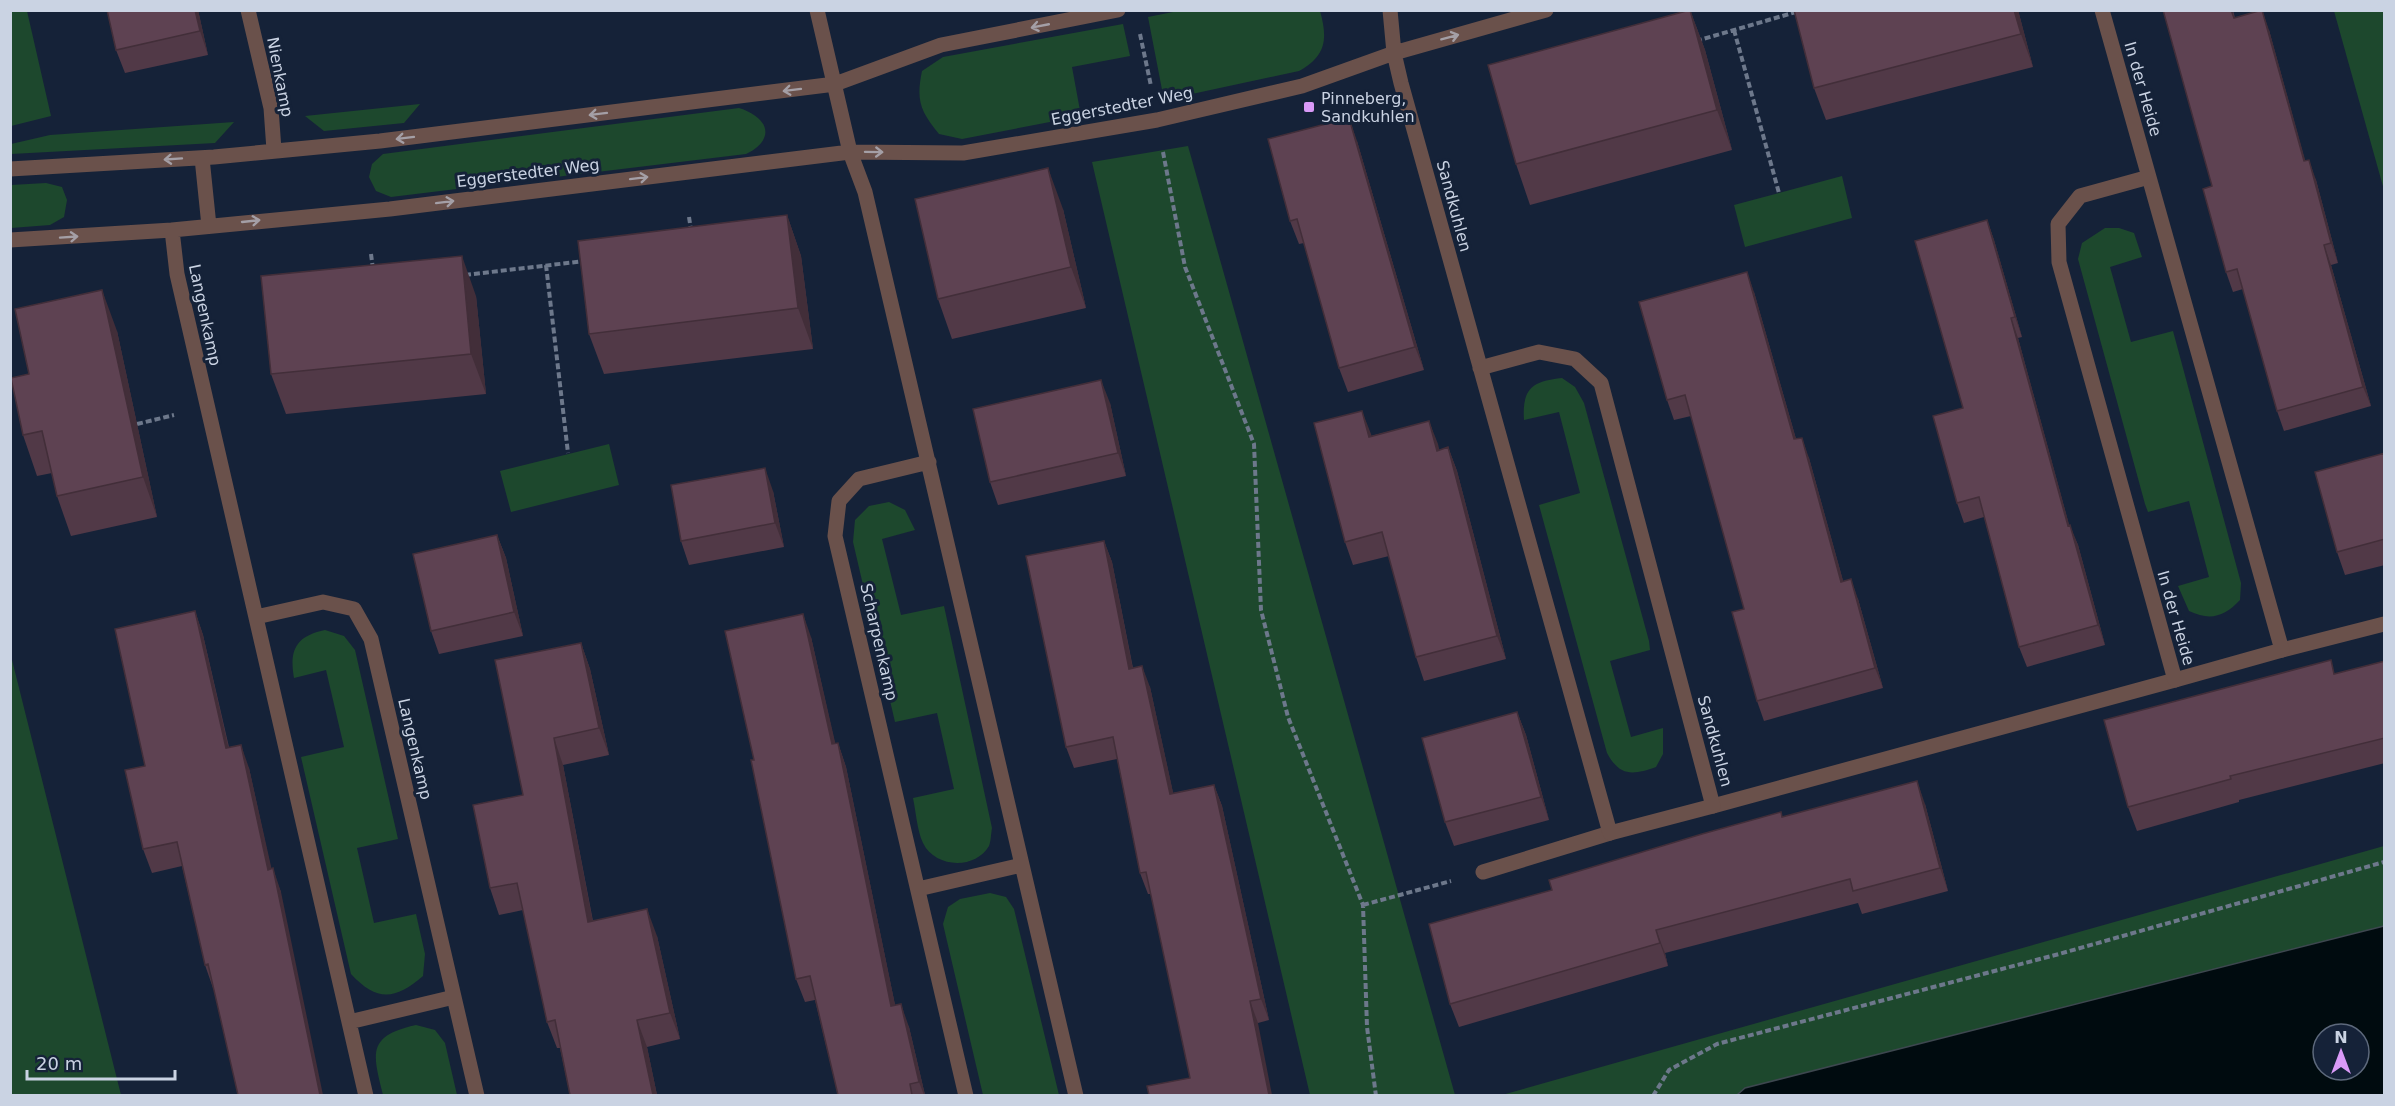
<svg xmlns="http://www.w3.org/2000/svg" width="2395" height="1106" font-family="'DejaVu Sans',sans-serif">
<rect width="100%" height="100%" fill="#152238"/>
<path fill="#1d482d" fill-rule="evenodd" d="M10 11H27L51 116 11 126Z
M1178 11H1320C1328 39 1326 56 1299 71L1164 100 1148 17Z
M2334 11H2384V190Z
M1123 24 1130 56 1072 67 1081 116 962 139 939 134C920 111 916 100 922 71L943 57Z
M420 104 404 123 324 131 305 116Z
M739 108C768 117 777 139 746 154L391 197 376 191 369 177 372 164 383 154Z
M234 122 215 143 11 154V144L50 135Z
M1188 146 1455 1095H1310L1092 162Z
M1842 176 1852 218 1745 247 1734 205Z
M46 183 62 187 67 200 64 217 50 225 11 228V185Z
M2105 228H2119L2134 233 2142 257 2110 267 2131 342 2173 331 2241 583 2240 600C2224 617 2210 621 2189 611L2178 586 2209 577 2189 501 2148 512 2145 504 2078 259 2082 243Z
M1562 378 1575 387 1584 403 1649 641 1650 650 1610 661 1631 737 1663 728V754L1656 767C1633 775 1620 777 1607 753L1539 505 1580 493 1559 412 1524 420C1522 390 1531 381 1562 378Z
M609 444 619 485 511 512 500 471Z
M889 502 905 510 915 530 882 539 901 615 944 606 992 828C991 833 991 841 989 846 975 870 935 868 923 843 917 830 916 812 913 798L954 789 937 713 895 722 853 542 855 520 869 506Z
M325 630 344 636 355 650 398 839 357 848 374 923 416 914 425 954 423 976C395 1000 377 1002 351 974L301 757 344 747 326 670 294 678C289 650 296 636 325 630Z
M11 656 121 1095H11Z
M2384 846V1095H1502ZM2323 1034H2359V1070H2323Z
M990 893 1006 897 1014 909 1059 1095H983L943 924 948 907 960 899Z
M416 1025 435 1030 445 1043 457 1095H383C373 1054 366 1036 416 1025Z"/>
<path fill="#000b0f" stroke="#3d474f" stroke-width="1.5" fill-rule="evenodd" d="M2384 926V1095H1737L1745 1088ZM2323 1034H2359V1070H2323Z"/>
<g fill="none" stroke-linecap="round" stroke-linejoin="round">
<path stroke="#6d788b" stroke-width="4" stroke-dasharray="6 3" stroke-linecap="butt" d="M1734 30 1779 193
M1140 34 1151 86
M1696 41 1803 10
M1163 152 1185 267 1254 444 1261 610 1288 717 1363 905 1367 1027 1376 1096
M689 217 691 230
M371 254 373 269
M546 265 568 453
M465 275 585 261
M137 424 174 415
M1363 905 1451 881
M1653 1096 1669 1070 1717 1044 2059 954 2384 862"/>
<path stroke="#6a514b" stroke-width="15" d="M2282 650 2384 624
M1713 806 2175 680
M1483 872 1610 833"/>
<path stroke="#6a514b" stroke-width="15" d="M248 10 271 108 274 150
M817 10 850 152 865 192 1076 1096
M1390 10 1394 53 1401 83 1610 833 1713 806 1601 383 1575 359 1539 352 1480 368
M2102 10 2282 650 2175 680 2059 262 2058 224 2080 196 2149 177
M202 158 209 226
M10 169 214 157 380 141 835 84 941 45 1118 10
M172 230 177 274 366 1096
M10 240 172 230 390 209 850 152 963 153 1157 120 1302 86 1394 53 1546 10
M929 462 859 479 839 501 835 536 966 1096
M256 617 323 602 354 609 371 639 477 1096
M918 889 1022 865
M349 1022 454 997"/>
</g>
<path fill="#513947" d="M107 10H198L208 55 125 73 116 50Z
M1690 10 1705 50 1732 150 1530 205 1516 164Z
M2018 10 2033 67 1826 120 1814 88Z
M2233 10 2235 18 2269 30 2305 161 2316 180 2338 263 2331 265 2371 406 2284 431 2277 411 2243 289 2233 292 2226 272 2212 186Z
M1357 141 1424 370 1348 392 1339 368 1304 243 1299 244 1290 221Z
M1063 209 1086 308 952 339 938 299Z
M787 215 801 256 813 349 604 374 589 334Z
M1987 220 1994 240 2022 337 2018 338 2069 525 2078 545 2105 645 2027 667 2019 647 1984 517 1964 523 1957 503 1963 408Z
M1754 292 1796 439 1809 458 1843 581 1858 599 1883 688 1764 721 1757 701 1744 609 1691 416 1674 420 1667 400Z
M476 296 486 394 286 414 271 374Z
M117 331 157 517 71 536 57 496 52 473 37 476 23 435 29 374Z
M1110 403 1126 476 998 505 990 482Z
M1429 421 1439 450 1448 447 1457 471 1506 659 1424 681 1416 657 1389 556 1353 565 1345 542 1371 436Z
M2385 453V565L2345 575 2337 552Z
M773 491 784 547 689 565 681 541Z
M497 535 506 558 523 636 439 654 431 631Z
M1104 541 1112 562 1133 668 1150 687 1173 793 1214 785 1222 806 1269 1020 1258 1023 1190 1078 1151 894H1148L1140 873 1117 759 1074 768 1066 747Z
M195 611 203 635 229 747 249 768 271 869 281 892 213 988 205 965 182 866 152 873 143 849Z
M811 637 835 744 838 743 846 767 895 1005 909 1027 925 1095H838L815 1000 805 1002 796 979 754 760Z
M581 643 590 669 609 755 563 765 593 921 657 936 680 1039 647 1047 657 1095H570L560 1048H557L547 1022 523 910 499 915 490 888Z
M2385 661V763L2239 800V802L2137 831 2128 807 2336 674Z
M1517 712 1526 735 1549 820 1454 846 1445 822Z
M1925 804 1948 891 1862 914 1858 903 1665 953 1668 966 1459 1027 1450 1004 1782 817Z"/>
<path fill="#422e39" d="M195 10H198L208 55 200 31Z
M1690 10 1705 50 1732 150 1717 110Z
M2014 10H2018L2033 67 2021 34Z
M2262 10 2269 30 2311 181 2304 161Z
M1349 118 1357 141 1424 370 1415 347Z
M2309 160 2316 180 2338 263 2331 243Z
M1048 168 1063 209 1086 308 1071 267Z
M787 215 801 256 813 349 798 308Z
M1987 220 1994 240 2022 337 2015 317Z
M2324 245 2331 265 2371 406 2363 387Z
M462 256 476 296 486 394 471 354Z
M1747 272 1754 292 1802 460 1794 439Z
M102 290 117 331 157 517 143 477Z
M2011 318 2018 338 2075 546 2068 526Z
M1101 380 1110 403 1126 476 1118 453Z
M1362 411 1371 434 1378 460 1369 437Z
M1429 421 1438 444 1445 474 1437 451Z
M1802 438 1809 458 1849 602 1841 582Z
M1448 447 1457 471 1506 659 1497 636Z
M765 468 773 491 784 547 775 523Z
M2070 525 2078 545 2105 645 2098 625Z
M497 535 506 558 523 636 514 612Z
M1104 541 1112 562 1137 690 1129 669Z
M1851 579 1858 599 1883 688 1875 668Z
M195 611 203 635 234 772 226 748Z
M803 614 811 637 841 768 832 744Z
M581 643 590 669 609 755 599 728Z
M1142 666 1150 687 1178 815 1170 794Z
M1517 712 1526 735 1549 820 1541 797Z
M554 738 563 765 598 949 588 922Z
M838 743 846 767 900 1029 891 1006Z
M241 745 249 768 277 893 268 870Z
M1917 781 1925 804 1948 891 1940 868Z
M1214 785 1222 806 1269 1020 1261 999Z
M273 868 281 892 323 1095H320Z
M647 909 657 936 680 1039 670 1013Z
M1656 930 1665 953 1668 966 1660 943Z
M1250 1001 1258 1023 1272 1095H1269Z
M901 1004 909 1027 925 1095H924L919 1082Z
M637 1020 647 1047 657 1095H653Z"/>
<path fill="#5e4252" stroke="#422e39" stroke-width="1.5" d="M107 10H195L200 31 116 50Z
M1690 10 1717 110 1516 164 1488 65Z
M1794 10H2014L2021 34 1814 88Z
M2163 10H2231L2234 18 2262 10 2304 161 2309 160 2331 243 2324 245 2363 387 2277 411 2237 269 2226 272 2203 189 2212 186Z
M1349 118 1415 347 1339 368 1297 219 1290 221 1268 139Z
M1048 168 1071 267 938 299 915 199Z
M787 215 798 308 589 334 578 241Z
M1987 220 2015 317 2011 318 2068 526 2070 525 2098 625 2019 647 1979 497 1957 503 1933 416 1963 408 1915 241Z
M462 256 471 354 271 374 261 276Z
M1747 272 1794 439 1802 438 1841 582 1851 579 1875 668 1757 701 1732 612 1744 609 1685 395 1667 400 1639 302Z
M102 290 143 477 57 496 42 431 23 435 11 378 29 374 15 309Z
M1101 380 1118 453 990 482 973 409Z
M1362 411 1369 437 1429 421 1437 451 1448 447 1497 636 1416 657 1382 532 1345 542 1314 423Z
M2385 453V539L2337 552 2315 472Z
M765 468 775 523 681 541 671 485Z
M497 535 514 612 431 631 413 554Z
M1104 541 1129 669 1142 666 1170 794 1214 785 1261 999 1250 1001 1269 1095H1149L1147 1086 1190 1078 1146 872 1140 873 1113 737 1066 747 1026 556Z
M195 611 226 748 241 745 268 870 273 868 320 1095H238L208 964 205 965 177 842 143 849 125 770 145 766 115 629Z
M803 614 832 744 838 743 891 1006 901 1004 919 1082 910 1084 912 1095H838L810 976 796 979 751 760H754L725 631Z
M581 643 599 728 554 738 588 922 647 909 670 1013 637 1020 653 1095H570L555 1020 547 1022 517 883 490 888 473 805 523 795 495 660Z
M2331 660 2334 674 2385 661V738L2230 776 2231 779 2128 807 2104 720Z
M1517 712 1541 797 1445 822 1422 738Z
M1917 781 1940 868 1853 891 1850 879 1656 930 1660 943 1450 1004 1429 924 1552 890 1549 880 1702 834 1781 812 1782 817Z"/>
<defs><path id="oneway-shaft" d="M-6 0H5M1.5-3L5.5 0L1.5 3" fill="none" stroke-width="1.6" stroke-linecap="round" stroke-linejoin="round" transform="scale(1.5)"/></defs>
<g stroke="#a49fa6">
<use href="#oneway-shaft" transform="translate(1040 26) rotate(169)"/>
<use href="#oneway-shaft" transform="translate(1450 37) rotate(-15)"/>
<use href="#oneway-shaft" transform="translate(792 90) rotate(173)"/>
<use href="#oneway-shaft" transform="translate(598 114) rotate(173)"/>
<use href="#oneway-shaft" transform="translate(405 138) rotate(173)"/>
<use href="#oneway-shaft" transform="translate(874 152) rotate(1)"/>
<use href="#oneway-shaft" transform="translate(173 159) rotate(176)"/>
<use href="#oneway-shaft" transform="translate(639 178) rotate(-7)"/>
<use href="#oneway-shaft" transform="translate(445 202) rotate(-7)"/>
<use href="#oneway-shaft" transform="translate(251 221) rotate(-6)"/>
<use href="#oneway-shaft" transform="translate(69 237) rotate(-4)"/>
</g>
<rect fill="#d99af7" stroke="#152238" stroke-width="2" x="1303" y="101" width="12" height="12" rx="3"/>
<g text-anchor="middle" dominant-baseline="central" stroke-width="6" stroke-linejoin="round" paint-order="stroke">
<g font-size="16" fill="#cad3e3" stroke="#152238">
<text transform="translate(280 77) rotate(79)">Nienkamp</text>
<text transform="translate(2143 89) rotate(74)">In der Heide</text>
<text transform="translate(1122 106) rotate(-11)">Eggerstedter Weg</text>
<text transform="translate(528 173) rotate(-7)">Eggerstedter Weg</text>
<text transform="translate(1454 206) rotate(75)">Sandkuhlen</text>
<text transform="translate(205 315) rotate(78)">Langenkamp</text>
<text transform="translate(2176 618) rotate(74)">In der Heide</text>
<text transform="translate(879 642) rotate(77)">Scharpenkamp</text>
<text transform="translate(1715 741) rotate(75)">Sandkuhlen</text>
<text transform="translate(415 749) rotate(77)">Langenkamp</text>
</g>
<g font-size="16" fill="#cad3e3" stroke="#152238" text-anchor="start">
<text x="1321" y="98">Pinneberg,<tspan x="1321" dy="18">Sandkuhlen</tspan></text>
</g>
</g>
<rect width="2395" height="1106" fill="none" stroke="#cad3e3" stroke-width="24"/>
<g transform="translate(2341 1052)"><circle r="28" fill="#152238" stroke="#5d697c" stroke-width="1.5"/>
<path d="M0-4.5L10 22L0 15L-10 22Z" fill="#d99af7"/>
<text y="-9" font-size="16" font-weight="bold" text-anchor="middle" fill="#cad3e3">N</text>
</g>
<path d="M27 1070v9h148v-9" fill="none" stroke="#cad3e3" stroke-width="3"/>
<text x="36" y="1070" font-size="18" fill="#cad3e3" stroke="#152238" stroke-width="4.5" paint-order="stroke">20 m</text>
</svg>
